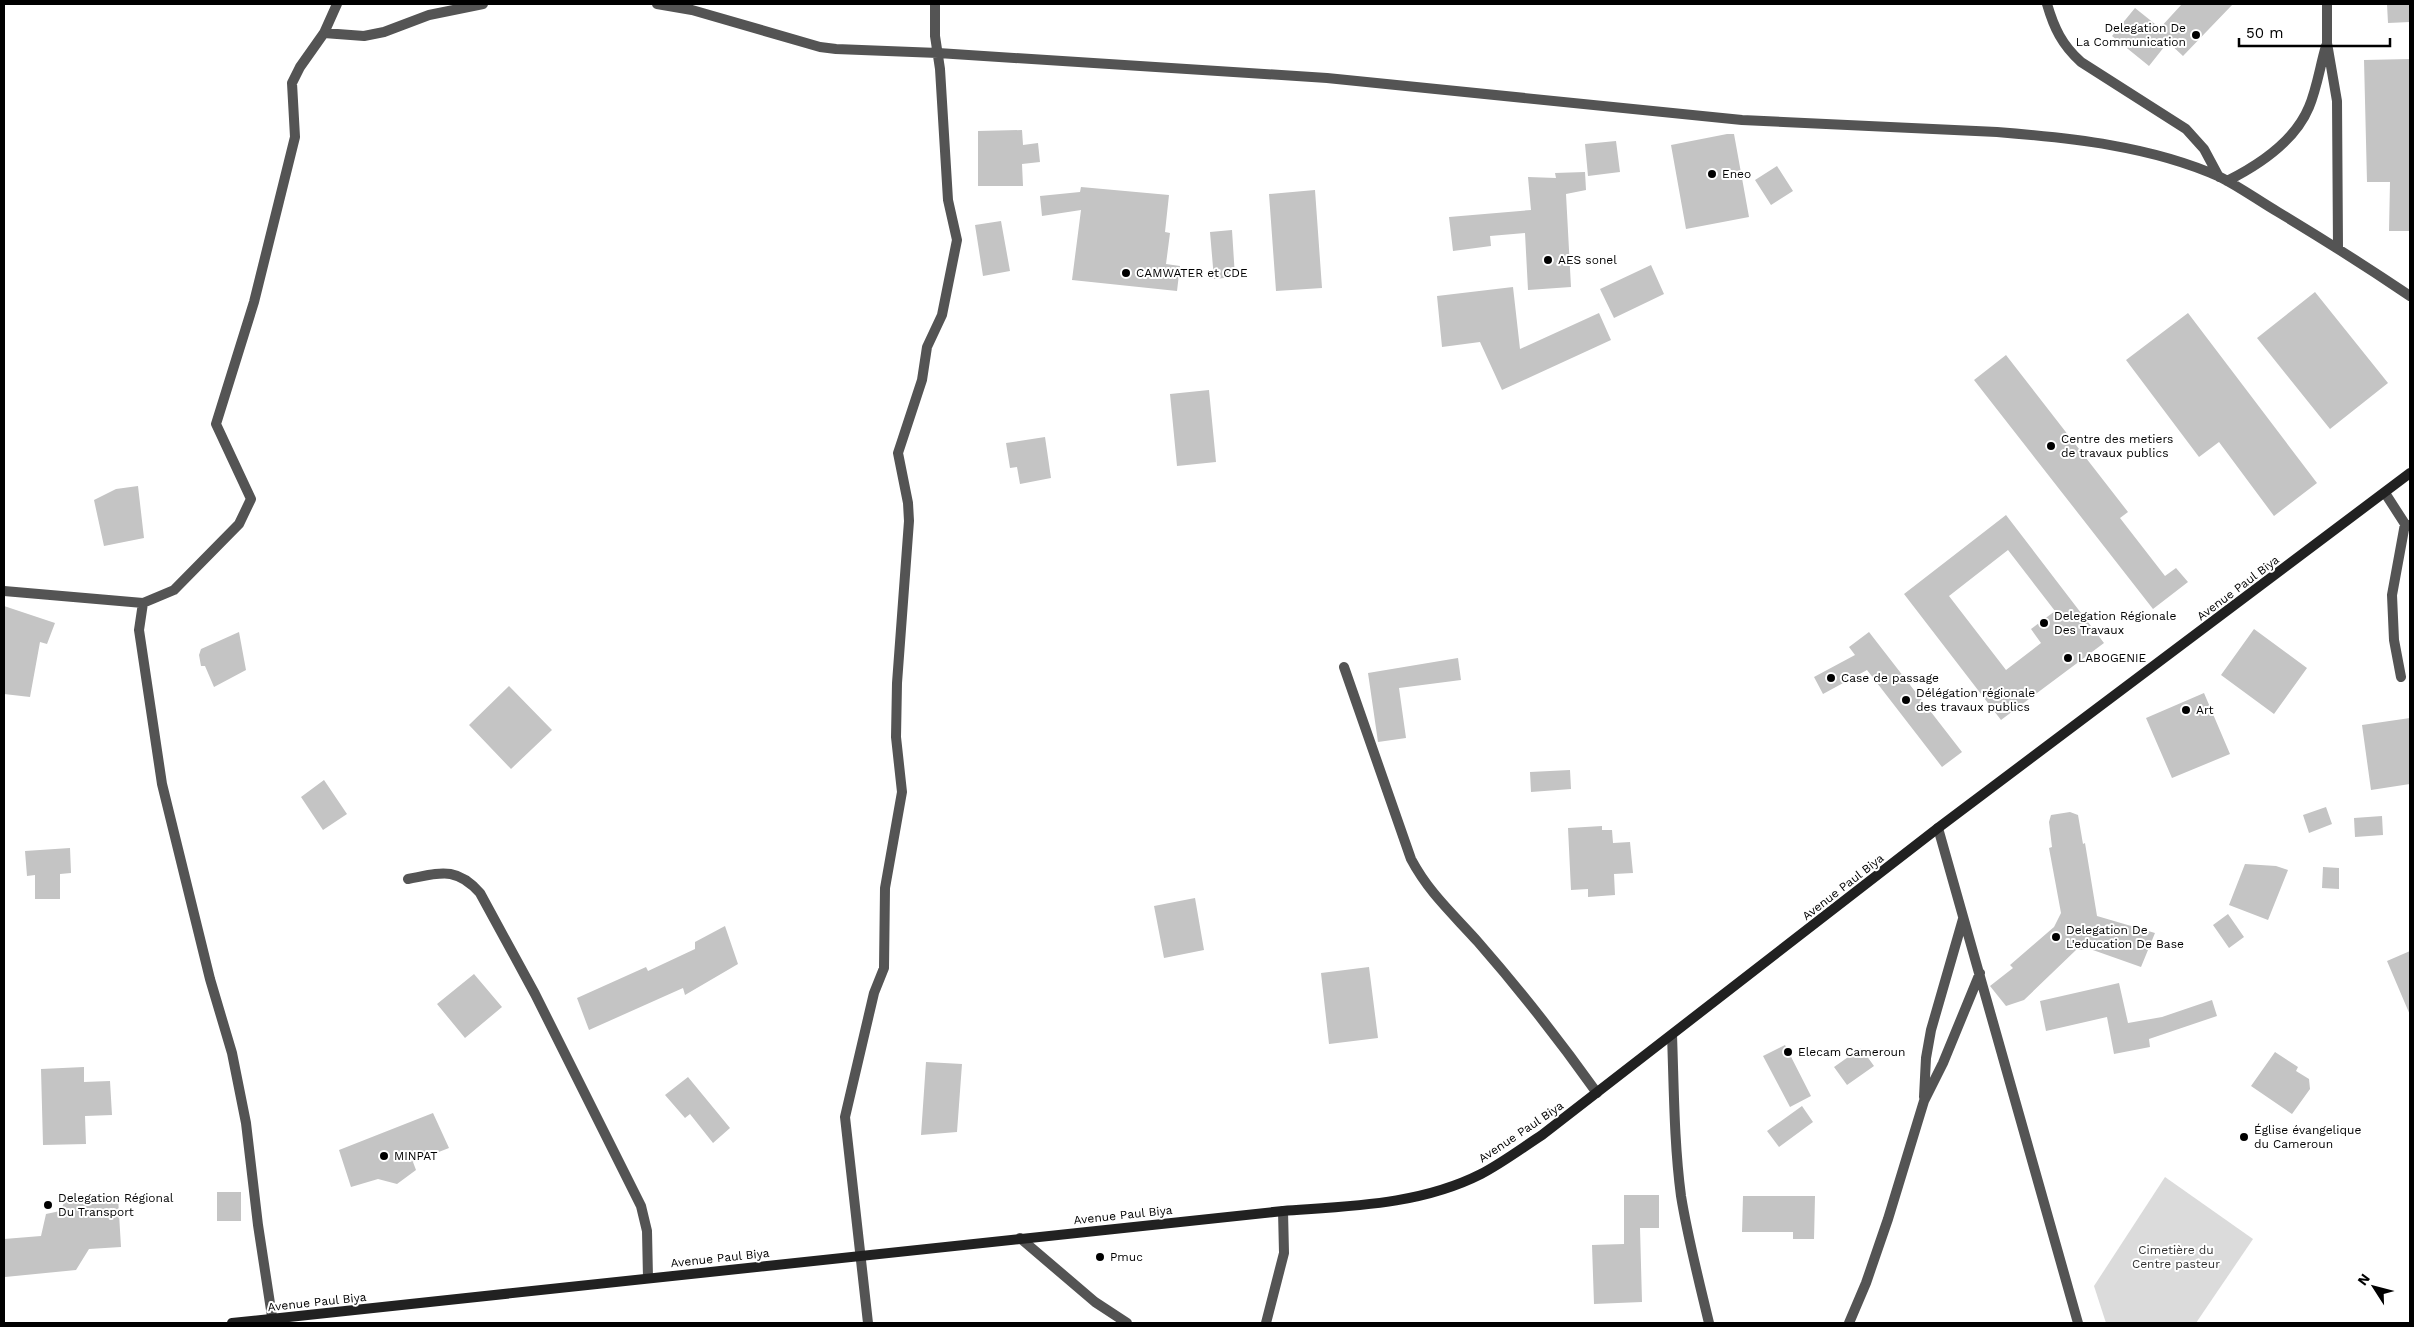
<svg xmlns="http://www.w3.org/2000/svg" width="2414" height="1327" font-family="'Work Sans',sans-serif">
<rect width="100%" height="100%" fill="#fff"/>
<path fill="#dbdbdb" d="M2165 1177 2253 1239 2196 1323H2106L2094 1286Z"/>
<path fill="#c4c4c4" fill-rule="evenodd" d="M2182 4H2233L2183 56 2168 42 2149 66 2112 36 2135 8 2160 28Z
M2387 4H2410V22L2388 23Z
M2410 59V231H2389L2390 182H2367L2364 60Z
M1022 130 1023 145 1038 143 1040 162 1022 164 1023 186H978V131Z
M1727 134H1734L1749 217 1686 229 1671 145Z
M1616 141 1620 172 1588 176 1585 144Z
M1777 166 1793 191 1771 205 1755 180Z
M1585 172 1586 190 1566 194 1571 287 1528 290 1525 233 1490 236 1491 246 1453 251 1449 217 1531 210 1528 177 1556 178 1555 173Z
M1081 187 1169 195 1165 232 1170 233 1166 264 1180 266 1177 291 1072 280 1081 210 1042 216 1040 196 1080 192Z
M1315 190 1322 288 1276 291 1269 194Z
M1001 221 1010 271 983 276 975 225Z
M1232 230 1235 277 1214 279 1210 232Z
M1651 265 1664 294 1614 318 1600 289Z
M1513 287 1520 349 1599 313 1611 340 1502 390 1480 342 1442 347 1437 296Z
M2315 292 2388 383 2330 429 2257 338Z
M2188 313 2317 483 2274 516 2219 442 2199 457 2126 360Z
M2006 355 2128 512 2120 518 2165 576 2176 568 2188 582 2153 609 1974 380Z
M1209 390 1216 462 1177 466 1170 394Z
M1045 437 1051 478 1020 484 1017 467 1010 468 1006 443Z
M138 486 144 538 104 546 94 500 116 489Z
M2006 515 2104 643 2001 720 1904 594ZM2008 550 2055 611 2031 629 2041 643 2006 670 1949 596Z
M4 606 55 623 47 644 40 642 30 697 4 694Z
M2254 629 2307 668 2274 714 2221 675Z
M239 632 246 670 214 687 205 666H201L199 655 201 649Z
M1869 632 1962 752 1942 767 1867 670 1823 694 1814 677 1855 655 1849 647Z
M1458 658 1461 680 1399 688 1406 738 1378 742 1368 673Z
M509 686 552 730 511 769 469 725Z
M2204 693 2230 754 2172 778 2146 718Z
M2410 718V784L2371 790 2362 725Z
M1570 770 1571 789 1531 792 1530 772Z
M324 780 347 814 323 830 301 797Z
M2326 807 2332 824 2309 833 2303 815Z
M2070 812 2078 815 2083 844 2085 843 2097 916 2155 933 2141 967 2090 949 2076 950 2024 1000 2006 1006 1990 986 2013 968 2010 965 2054 927 2061 913 2049 848 2052 847 2049 822 2051 815Z
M2382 816 2383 835 2355 837 2354 818Z
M1602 826V830H1612L1613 843 1630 842 1633 873 1614 874 1615 895 1588 897V889L1571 890 1568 828Z
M70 848 71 873 60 874V899H35V875L27 876 25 851Z
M2245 864 2276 866 2288 870 2268 920 2229 905Z
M2323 867 2339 868V889L2322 888Z
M1195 898 1204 950 1164 958 1154 906Z
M2228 914 2244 937 2229 948 2213 925Z
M725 926 738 964 685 995 683 988 589 1030 577 998 646 967 648 971 695 949V942Z
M2410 951V1015L2387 961Z
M1369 967 1378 1038 1329 1044 1321 973Z
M474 974 502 1007 465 1038 437 1004Z
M2119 983 2128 1023 2162 1017 2212 1000 2217 1016 2149 1039 2150 1047 2114 1054 2107 1017 2046 1031 2040 1001Z
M1785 1045 1811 1096 1790 1107 1763 1056Z
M1861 1048 1874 1066 1847 1085 1834 1067Z
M2275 1052 2298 1067 2296 1071 2309 1079 2310 1089 2292 1114 2251 1086Z
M926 1062 962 1064 957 1132 921 1135Z
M84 1067V1082L110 1081 112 1115 85 1116 86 1144 43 1145 41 1069Z
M688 1077 730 1128 713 1143 690 1114 685 1118 665 1095Z
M1802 1106 1813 1122 1779 1147 1767 1131Z
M433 1113 449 1148 413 1162 416 1170 397 1184 378 1179 351 1187 339 1150Z
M217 1192H241V1221H217Z
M1624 1195H1659V1228H1640L1642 1302 1594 1304 1592 1245 1624 1244Z
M1743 1196H1815L1814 1239H1793V1232H1742Z
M118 1197 121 1247 89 1249 76 1270 5 1277 4 1239 41 1236 46 1214 60 1211 65 1201Z"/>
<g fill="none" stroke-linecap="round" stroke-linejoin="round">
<path stroke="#545454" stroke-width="10" d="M657 4 692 10 820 47 836 49 938 53 1327 78 1742 120 1997 132C2071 138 2151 146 2220 177 2240 187 2259 201 2278 212 2323 239 2367 267 2410 296
M2047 4C2054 28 2062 45 2081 62L2186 129 2204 149 2219 177
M2327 4V43L2337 101 2338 248
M324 33 364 36 384 32 429 15 483 4
M2227 181C2259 165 2295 141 2309 107 2317 88 2320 66 2326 46
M2385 493 2405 524 2410 526
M4 591 143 603
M1344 667 1411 859C1429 893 1453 914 1478 942 1520 990 1560 1041 1597 1093
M2401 677 2394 640 2392 595 2405 524
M1938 828 2078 1323
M408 879C440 873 456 866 480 893L535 994 641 1206 647 1231 648 1278
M1672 1035C1674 1089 1674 1143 1681 1196 1688 1239 1699 1281 1709 1323
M1924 1097 1926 1058 1931 1030 1963 919
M1020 1238 1095 1302 1127 1323
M273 1323 258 1225 246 1123 232 1053 210 979 162 784 139 630 143 603 174 590 239 524 251 499 216 424 254 302 295 137 292 83 300 67 324 33 337 4
M868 1323 845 1117 874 993 884 968 885 888 902 792 896 737 897 683 909 521 908 503 898 453 922 380 927 347 942 315 957 240 948 200 940 69 935 36V4
M1266 1323 1284 1253 1283 1211
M1849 1323 1866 1283 1888 1219 1924 1101 1943 1063 1980 973"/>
<path stroke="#212121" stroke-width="10" d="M232 1323 1283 1211C1350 1206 1420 1205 1481 1174 1502 1163 1522 1148 1542 1135L1938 828 2410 473"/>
</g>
<g fill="#000" stroke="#fff" stroke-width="2">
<circle cx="2196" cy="35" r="5"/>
<circle cx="1712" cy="174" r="5"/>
<circle cx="1548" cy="260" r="5"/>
<circle cx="1126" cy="273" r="5"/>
<circle cx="2051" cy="446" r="5"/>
<circle cx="2044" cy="623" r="5"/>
<circle cx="2068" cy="658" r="5"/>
<circle cx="1831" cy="678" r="5"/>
<circle cx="1906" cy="700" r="5"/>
<circle cx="2186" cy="710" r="5"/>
<circle cx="2056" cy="937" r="5"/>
<circle cx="1788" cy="1052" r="5"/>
<circle cx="2244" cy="1137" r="5"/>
<circle cx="384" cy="1156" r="5"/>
<circle cx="48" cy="1205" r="5"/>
<circle cx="1100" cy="1257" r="5"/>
</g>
<g text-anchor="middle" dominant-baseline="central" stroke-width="4" stroke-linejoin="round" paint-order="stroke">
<g font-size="12" fill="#000" stroke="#fff" text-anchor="start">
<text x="2186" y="28" text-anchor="end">Delegation De<tspan x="2186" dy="14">La Communication</tspan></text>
<text x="1722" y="174">Eneo</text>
<text x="1558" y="260">AES sonel</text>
<text x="1136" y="273">CAMWATER et CDE</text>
<text x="2061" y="439">Centre des metiers<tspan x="2061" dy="14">de travaux publics</tspan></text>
<text x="2054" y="616">Delegation Régionale<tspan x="2054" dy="14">Des Travaux</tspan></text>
<text x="2078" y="658">LABOGENIE</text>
<text x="1841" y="678">Case de passage</text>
<text x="1916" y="693">Délégation régionale<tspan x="1916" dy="14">des travaux publics</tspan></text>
<text x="2196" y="710">Art</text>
<text x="2066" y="930">Delegation De<tspan x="2066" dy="14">L'education De Base</tspan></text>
<text x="1798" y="1052">Elecam Cameroun</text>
<text x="2254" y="1130">Église évangelique<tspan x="2254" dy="14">du Cameroun</tspan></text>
<text x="394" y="1156">MINPAT</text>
<text x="58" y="1198">Delegation Régional<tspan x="58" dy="14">Du Transport</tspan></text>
<text x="1110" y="1257">Pmuc</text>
</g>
<g font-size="12" fill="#000" stroke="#fff">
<text transform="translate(2238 588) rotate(-37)">Avenue Paul Biya</text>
<text transform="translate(1843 887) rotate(-38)">Avenue Paul Biya</text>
<text transform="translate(1521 1132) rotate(-34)">Avenue Paul Biya</text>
<text transform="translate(1123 1215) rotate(-6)">Avenue Paul Biya</text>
<text transform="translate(720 1258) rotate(-6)">Avenue Paul Biya</text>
<text transform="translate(317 1302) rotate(-6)">Avenue Paul Biya</text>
</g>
<g font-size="12" fill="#323232" stroke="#fff">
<text x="2176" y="1250">Cimetière du<tspan x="2176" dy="14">Centre pasteur</tspan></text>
</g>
</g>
<rect width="2414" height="1327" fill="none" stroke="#000000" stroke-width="10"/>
<g transform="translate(2374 1287) rotate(306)" stroke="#ffffff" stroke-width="4" paint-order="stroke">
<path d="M0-4L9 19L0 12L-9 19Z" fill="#000000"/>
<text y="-8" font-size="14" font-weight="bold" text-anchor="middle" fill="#000000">N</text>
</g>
<path d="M2239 38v8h151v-8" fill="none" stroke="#000000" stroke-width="2.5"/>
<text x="2246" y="38" font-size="15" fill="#000000" stroke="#ffffff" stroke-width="4" paint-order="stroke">50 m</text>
</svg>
